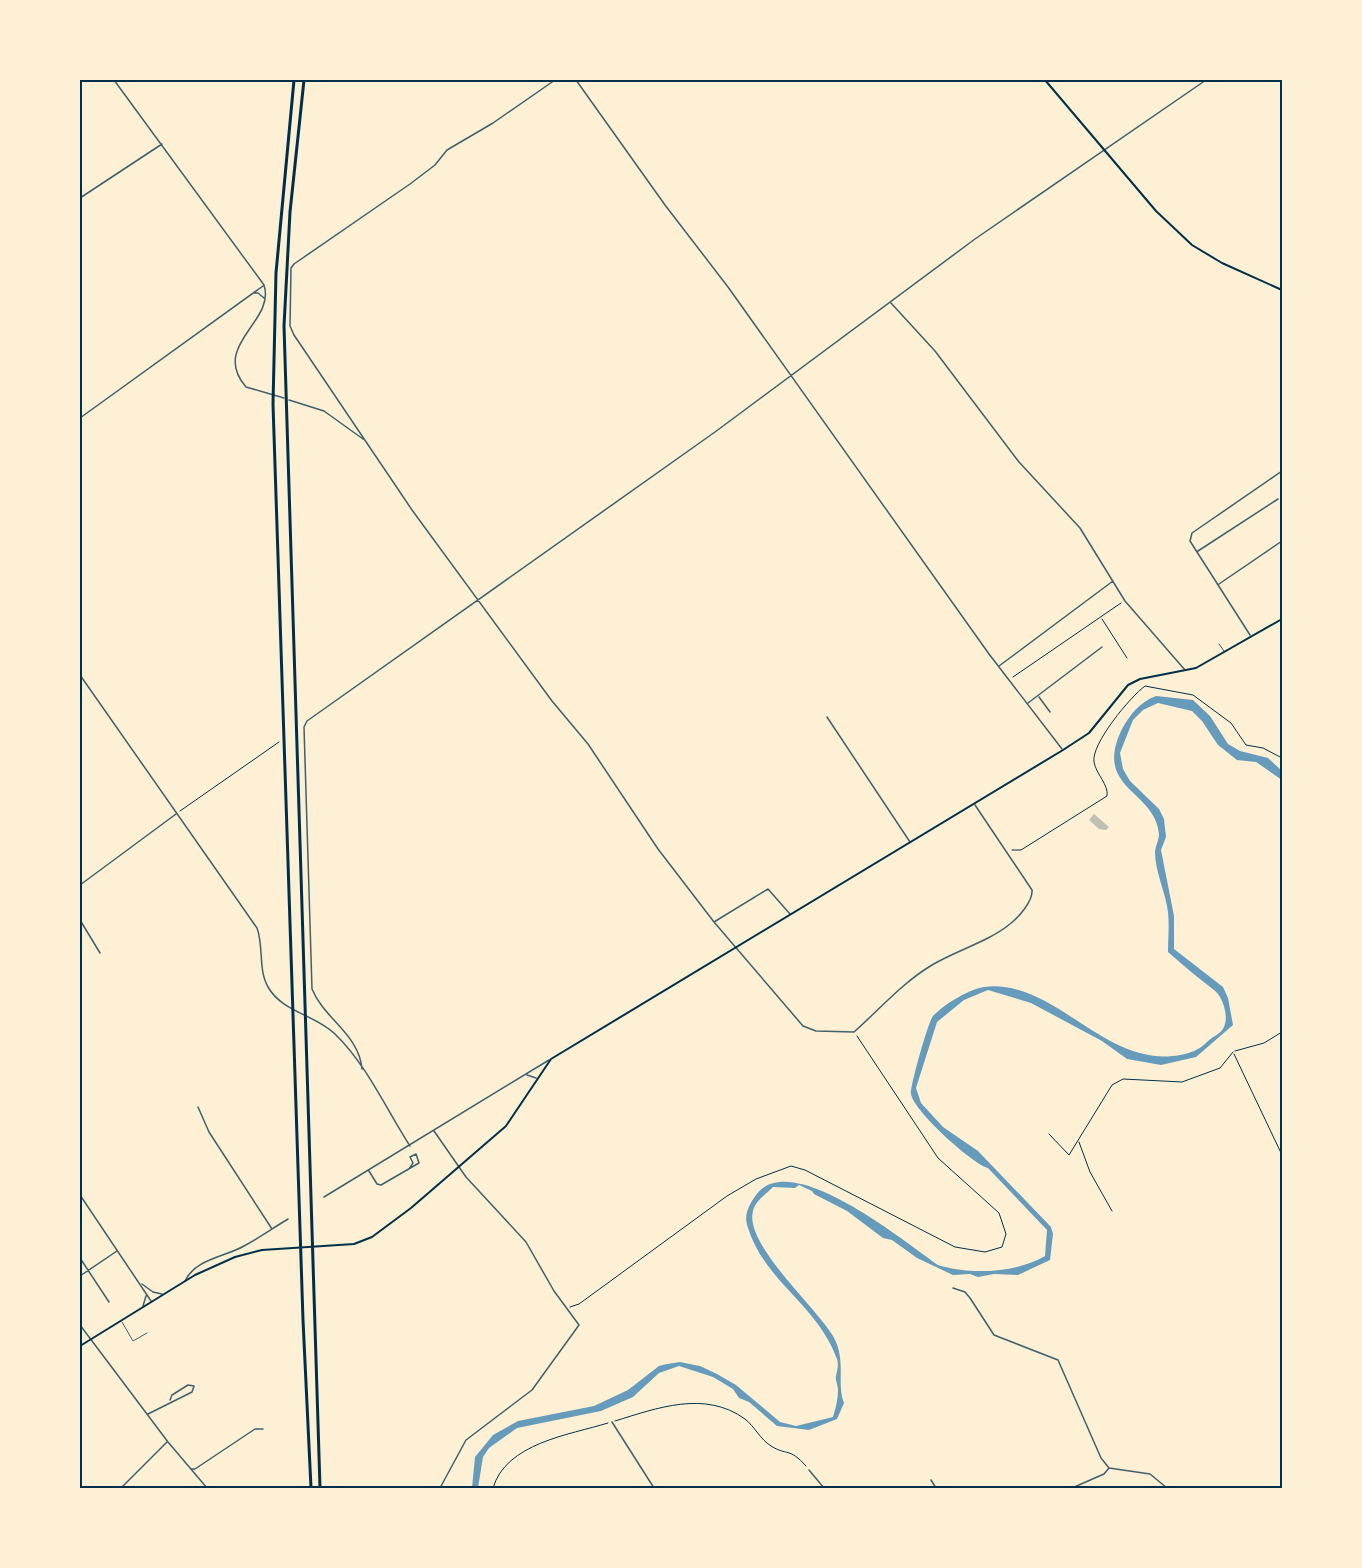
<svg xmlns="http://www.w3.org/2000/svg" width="1362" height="1568" font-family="'Fira Sans Condensed',sans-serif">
<rect width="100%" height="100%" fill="#fdf0d5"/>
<path fill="#669bbc" d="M1156 696 1193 700 1210 716 1228 744 1240 751 1268 758 1282 771V780L1256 762 1237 760 1218 745 1202 721 1192 711 1158 703 1143 710 1133 720 1120 753 1123 769 1130 781 1159 809 1164 819 1166 837 1161 850 1174 916V949L1223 987 1228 998 1233 1025 1196 1057 1161 1065 1127 1059 1102 1041 1031 1003 988 990 964 1000 937 1022 916 1088 921 1103 943 1127 978 1151 1051 1227 1053 1234 1050 1260 1018 1275 994 1274 978 1277 970 1274 953 1275 917 1258 892 1240 883 1238 847 1211 814 1194 812 1191 799 1185 795 1188 773 1187C766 1194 755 1201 753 1211 744 1244 816 1307 833 1336 847 1360 836 1384 844 1403L837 1419 809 1430 777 1426 749 1402 739 1398 733 1389 713 1377 679 1366 659 1373 633 1397 601 1411 517 1428 489 1448 483 1457 478 1488H472L475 1457 493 1435 518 1421 594 1406 628 1390 659 1366 667 1364 680 1362 700 1366 717 1374 736 1385 780 1422 796 1426 833 1417C836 1407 838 1399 838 1390 838 1385 835 1380 836 1376 837 1371 839 1365 837 1359 817 1304 765 1282 748 1228 743 1215 749 1205 756 1195 790 1147 906 1243 938 1265 970 1275 1016 1273 1045 1256L1047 1230 988 1168C973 1164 914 1112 911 1094 910 1087 928 1022 933 1016 945 1004 967 990 984 987 1055 978 1105 1069 1180 1055 1191 1053 1199 1050 1207 1042 1213 1036 1221 1034 1224 1027 1229 1016 1223 997 1214 990 1198 978 1183 965 1168 952 1168 938 1170 921 1167 906 1164 889 1155 870 1155 852 1155 847 1159 840 1159 834 1155 790 1094 790 1121 731 1129 715 1140 702 1156 696Z"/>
<path fill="#bec0b2" d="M1094 814 1109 827 1106 830 1099 829 1089 820Z"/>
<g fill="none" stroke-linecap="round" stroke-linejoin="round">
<path stroke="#003049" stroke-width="1" d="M1102 619 1127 658
M1013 677 1121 603
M180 811 279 742
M1012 850H1021L1107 796C1109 785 1096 774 1094 762 1091 744 1130 697 1145 686L1193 695 1231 723 1246 745 1263 748 1282 758
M1235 1051 1264 1043 1282 1032
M1234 1054 1282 1155
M1049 1134 1069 1155 1112 1085 1123 1079 1182 1082 1220 1068 1233 1052
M1079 1142 1090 1172 1112 1211
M570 1307 579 1304 727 1196 756 1179 791 1166 805 1170 955 1247 985 1252 1002 1247 1006 1234 999 1213 938 1158 857 1036
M615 1421C657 1408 705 1390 745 1419 755 1427 760 1439 771 1446 787 1456 789 1447 806 1466
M493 1488C506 1443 569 1435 608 1423"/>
<path stroke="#3f606c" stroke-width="1" d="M1219 644 1224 651
M122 1322 133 1341 147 1333"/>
<path stroke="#3f606c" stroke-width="1.5" d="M114 80 264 285C276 322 210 345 246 387L284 398
M555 80 493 123 447 150 435 165 410 184 294 264 291 268 290 326 294 335 412 510 552 701 588 744 658 849 714 922 803 1026 816 1031 854 1032C880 1009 902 983 932 965 957 950 988 942 1010 924 1019 917 1033 901 1032 890L975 805
M576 80 665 205 728 287 989 654 1062 749
M80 198 162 144
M253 293H258L264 298
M891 303 935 351 1019 462 1080 528 1125 601 1185 670
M289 400 324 411 363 439
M80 418 263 286
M1198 551 1278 499
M1219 584 1282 541
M1250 635 1190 541 1192 533 1282 471
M999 666 1113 581
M80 675 257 928C264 947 258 970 268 987 282 1012 316 1015 335 1034 367 1065 386 1109 410 1146
M1039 697 1050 712
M1028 703 1102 647
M827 717 910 842
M80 885 176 814
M80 920 100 953
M714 922 768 889 790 914
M362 1069C359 1034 324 1019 312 989L304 727 307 721 715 432 975 239 1206 80
M527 1075 536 1078
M198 1107 209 1132 272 1229
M434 1131 466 1177 526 1242 554 1291 579 1325 532 1390 466 1440 440 1488
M369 1171 377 1184 381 1185 419 1163 416 1154 410 1157 413 1163 409 1169
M80 1195 151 1301
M324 1197 549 1060
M80 1258 109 1302
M80 1276 117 1251
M185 1281C195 1259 225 1257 244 1246 259 1238 273 1228 288 1219
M142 1284 153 1292 162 1294
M953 1288 965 1292 970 1298 994 1335 1058 1360 1101 1458 1109 1468 1150 1474 1167 1488
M143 1306 146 1296
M80 1325 168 1442 207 1488
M148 1414 192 1392 194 1386 188 1385 172 1395 170 1400
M612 1422 654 1488
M191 1469H195L255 1429H263
M809 1470 824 1488
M931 1480 936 1488
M121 1488 167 1442
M1072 1488 1104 1474 1109 1468"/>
<path stroke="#003049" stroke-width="2" d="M1045 80 1156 211 1192 245 1222 263 1282 290
M80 1346 195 1275 235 1257 262 1250 354 1244 372 1237 411 1208 506 1126 551 1059 1063 750 1089 733 1128 685 1140 679 1196 668 1282 619"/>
<path stroke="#003049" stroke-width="3" d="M294 80 276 273 273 404 303 1320 311 1488
M304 80 290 212 284 326 320 1488"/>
</g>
<rect width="1362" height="1568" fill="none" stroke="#fdf0d5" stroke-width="162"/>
<rect x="81" y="81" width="1200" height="1406" fill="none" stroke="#003049" stroke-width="2"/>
</svg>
